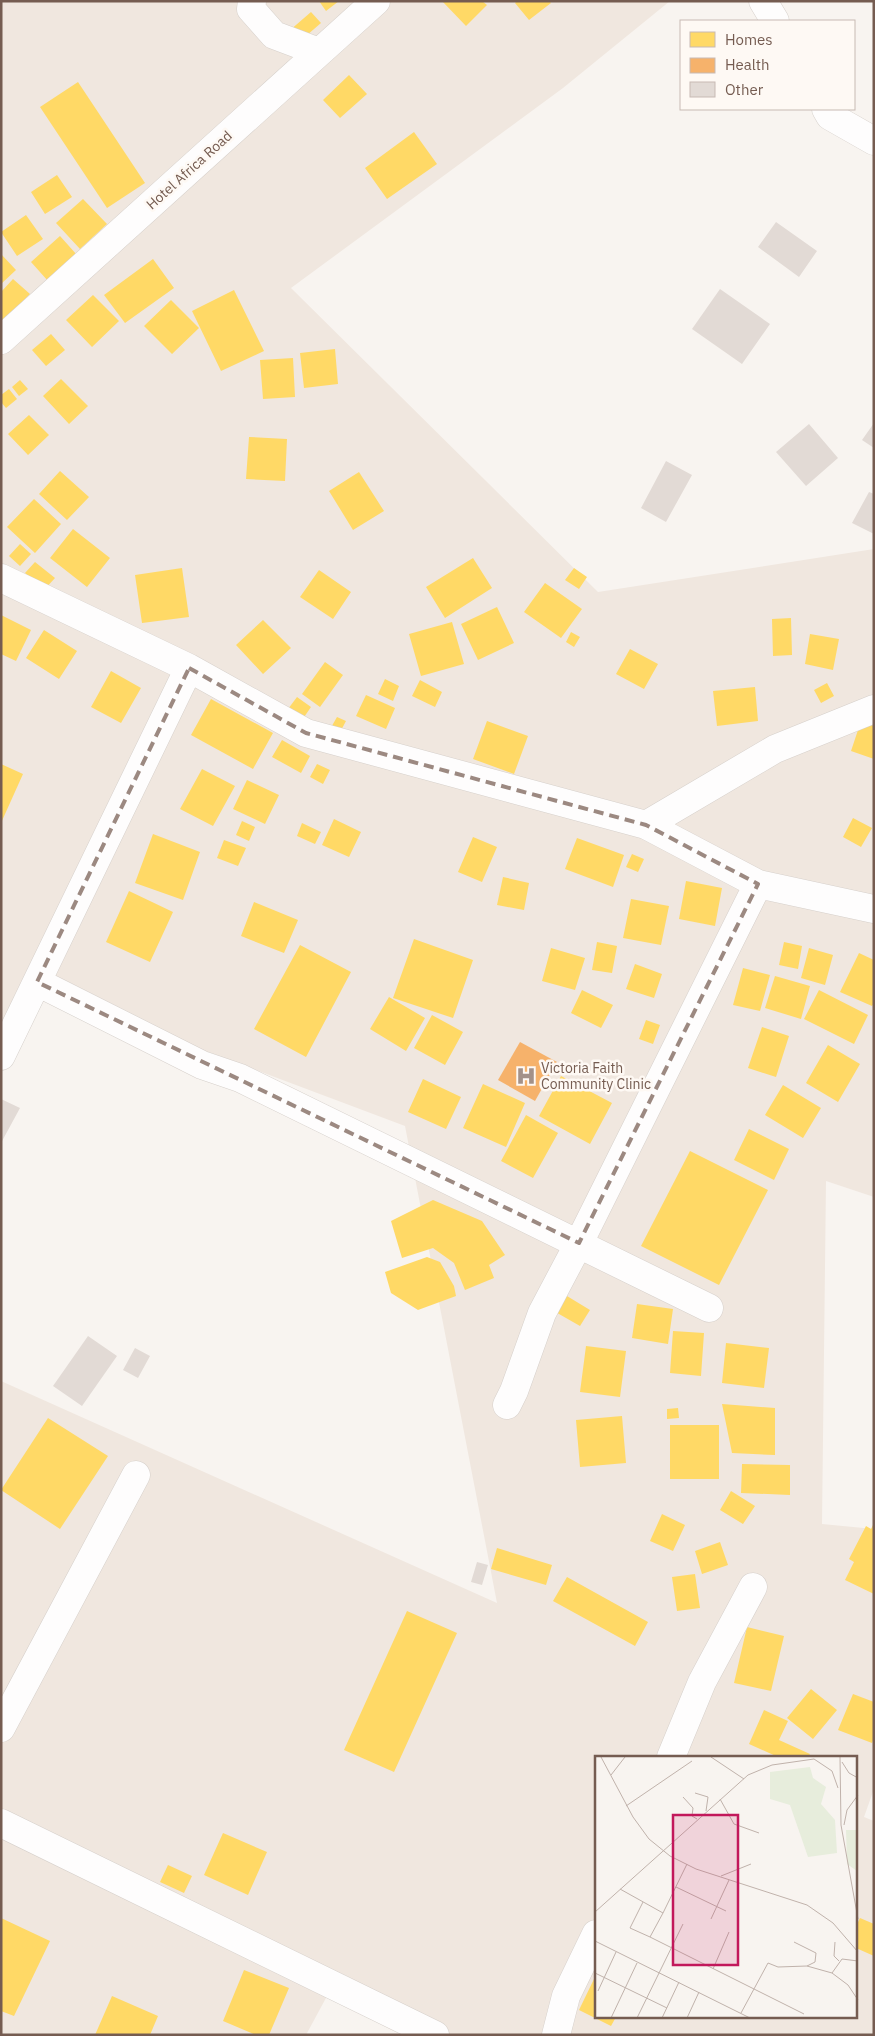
<svg xmlns="http://www.w3.org/2000/svg" width="875" height="2036" font-family="'IBM Plex Sans',sans-serif">
<rect width="100%" height="100%" fill="#f8f4f0"/>
<path fill="#f0e7df" fill-rule="evenodd" d="M1 1H670L563 88 291 288 598 592 874 549V1197L826 1181 822 1524 874 1529V1789L864 1817 874 1821V2035H435L333 1985 306 2035H1V1381L497 1603 405 1126 35 987 1 1050ZM596 1757H856V2017H596Z"/>
<path fill="#ffd966" d="M319 1H339L326 11Z
M442 1H482L487 5 466 26Z
M517 1H549L551 3 529 20 515 3Z
M311 12 321 23 299 42 289 31Z
M349 75 367 94 340 118 323 100Z
M78 82 145 183 107 208 40 107Z
M414 132 437 164 387 199 365 168Z
M57 175 72 197 45 214 31 192Z
M83 199 107 224 80 249 56 223Z
M26 215 43 239 17 256 1 232Z
M60 236 77 255 48 281 31 262Z
M1 254 16 270 1 284Z
M153 259 174 288 125 323 104 295Z
M13 279 30 294 4 321 1 318V292Z
M234 290 264 351 221 371 192 311Z
M93 295 119 321 92 347 66 320Z
M171 300 199 328 172 354 144 326Z
M51 334 65 350 46 366 32 350Z
M335 349 338 384 304 388 300 353Z
M293 358 295 397 263 399 260 360Z
M61 379 88 406 69 424 43 396Z
M20 380 28 389 19 396 12 387Z
M9 389 17 399 6 408 1 402V395Z
M29 415 49 435 28 455 8 434Z
M249 437 287 439 285 481 246 479Z
M60 471 89 497 67 520 39 494Z
M359 472 384 511 353 530 329 491Z
M34 499 61 524 35 553 7 527Z
M73 529 110 558 87 587 50 558Z
M20 544 31 554 20 566 9 556Z
M473 558 492 588 445 618 426 587Z
M35 562 55 578 44 590 25 573Z
M182 568 189 617 142 623 135 575Z
M574 568 587 577 579 589 565 580Z
M319 570 351 592 333 619 300 597Z
M545 583 582 609 561 638 524 612Z
M497 607 514 643 478 660 461 624Z
M1 615 31 630 16 661 1 654Z
M791 618 792 655 773 656 772 619Z
M263 620 291 648 263 674 236 645Z
M452 622 464 664 421 676 409 634Z
M44 630 77 651 59 679 26 658Z
M571 632 580 637 574 647 566 642Z
M810 634 839 639 833 670 805 664Z
M630 649 658 664 644 689 616 674Z
M325 662 343 675 320 707 302 694Z
M111 671 141 688 121 723 91 707Z
M385 679 399 686 393 701 378 694Z
M420 680 442 692 435 707 412 696Z
M827 683 834 696 821 703 814 690Z
M755 687 758 721 717 726 713 691Z
M366 695 395 708 386 729 356 716Z
M297 697 311 707 300 723 285 713Z
M211 699 273 733 253 769 191 735Z
M337 717 346 721 338 736 329 731Z
M487 721 528 736 514 774 473 759Z
M861 721 874 726V759L851 751Z
M282 740 310 756 301 773 272 757Z
M1 764 23 774 1 823Z
M317 764 330 770 323 784 310 777Z
M202 769 235 786 213 826 180 809Z
M247 780 279 795 265 824 233 809Z
M853 818 872 828 861 847 843 837Z
M334 819 361 832 349 857 322 845Z
M242 821 255 827 249 841 236 835Z
M302 823 321 832 315 844 297 836Z
M153 834 200 852 183 900 135 883Z
M473 837 497 847 482 882 458 872Z
M577 838 624 855 613 887 565 869Z
M224 840 246 848 238 866 217 858Z
M632 854 644 859 638 872 626 867Z
M503 877 529 883 524 910 497 905Z
M686 881 722 888 715 926 679 919Z
M129 891 173 912 150 962 106 942Z
M631 899 669 906 661 945 623 938Z
M254 902 298 920 284 953 241 936Z
M414 939 473 960 453 1018 393 998Z
M597 942 617 946 612 973 592 970Z
M784 942 802 946 798 969 779 965Z
M300 945 351 972 306 1057 254 1029Z
M551 948 585 958 575 990 542 981Z
M809 948 833 955 825 985 801 978Z
M859 953 874 960V1003L872 1006 840 992Z
M635 964 662 974 654 998 626 989Z
M743 968 770 975 760 1011 733 1005Z
M775 976 810 986 801 1019 765 1008Z
M582 990 613 1005 601 1028 571 1013Z
M819 990 868 1015 854 1044 804 1019Z
M389 997 425 1018 406 1051 370 1029Z
M432 1015 463 1032 445 1065 414 1048Z
M646 1020 660 1025 653 1044 639 1039Z
M762 1027 789 1036 776 1077 748 1068Z
M828 1045 860 1064 838 1102 806 1083Z
M561 1076 612 1103 590 1144 539 1116Z
M423 1079 461 1097 446 1129 408 1112Z
M483 1084 525 1103 506 1147 463 1128Z
M783 1085 821 1108 803 1138 765 1115Z
M526 1115 558 1133 533 1178 501 1161Z
M749 1129 789 1149 774 1180 734 1160Z
M690 1151 768 1190 719 1285 641 1246Z
M433 1200 482 1221 505 1255 489 1265 494 1278 465 1290 454 1263 433 1248 402 1258 391 1221Z
M427 1257 440 1262 454 1286 456 1296 418 1310 391 1293 385 1272Z
M562 1293 590 1310 580 1326 552 1310Z
M637 1304 673 1309 668 1344 632 1338Z
M673 1331 704 1333 701 1376 670 1373Z
M726 1343 769 1348 764 1388 722 1383Z
M586 1346 626 1351 620 1397 580 1392Z
M722 1404 775 1408V1455L732 1453Z
M678 1408 679 1418 667 1419V1409Z
M622 1416 626 1463 580 1467 576 1420Z
M48 1418 108 1456 60 1529 1 1490Z
M670 1425H719V1479H670Z
M742 1464 790 1465V1495L741 1493Z
M731 1491 755 1506 743 1524 720 1510Z
M662 1514 685 1525 673 1551 650 1541Z
M874 1523V1594L845 1580 854 1562 849 1559 866 1526 871 1529Z
M720 1542 728 1565 702 1574 695 1551Z
M497 1548 552 1565 546 1585 491 1569Z
M695 1574 700 1608 677 1611 672 1577Z
M567 1577 648 1622 635 1646 553 1601Z
M407 1611 457 1633 394 1772 344 1750Z
M747 1627 784 1636 771 1691 734 1683Z
M811 1689 837 1710 813 1739 787 1718Z
M853 1694 874 1702V1738L872 1743 838 1730Z
M764 1710 788 1721 779 1740 810 1754 808 1757H778L749 1744Z
M223 1833 267 1852 248 1895 204 1875Z
M168 1865 192 1876 184 1893 160 1882Z
M1 1918 50 1941 14 2016 1 2011Z
M860 1918 874 1924V1956L856 1948V1926Z
M244 1970 289 1988 269 2035H256L223 2021Z
M594 1979 596 1980V2017H616L611 2026 579 2010Z
M112 1996 158 2016 150 2035H95Z"/>
<path fill="#f6b26b" d="M520 1042 557 1062 535 1101 498 1080Z"/>
<path fill="#e2dad5" d="M776 222 817 251 799 277 758 247Z
M720 289 770 324 742 364 692 329Z
M874 423V448L862 440Z
M809 424 838 458 806 486 776 452Z
M666 461 692 475 666 522 641 508Z
M869 492 874 494V534L852 523Z
M1 1099 20 1108 1 1143Z
M88 1336 117 1356 82 1406 53 1386Z
M135 1348 150 1356 138 1378 123 1370Z
M477 1562 488 1565 482 1585 471 1582Z"/>
<g fill="none" stroke-linecap="round" stroke-linejoin="round">
<defs>
<path id="minor" d="M252 1 251 9 274 35 319 52
M763 1 775 21
M826 109 830 116 874 141
M1 340 376 1
M1 578 189 668 306 733 646 825 758 884 874 909
M646 825 775 749 874 709
M37 982 202 1065 240 1078 709 1308
M1 1056 189 668
M507 1405 514 1391 542 1313 579 1243 758 884
M1 1728 136 1475
M671 1757 702 1682 753 1587
M1 1823 435 2035
M556 2035 566 1996 596 1934"/>
</defs>
<use href="#minor" stroke="#d6d0cb" stroke-width="29"/>
<use href="#minor" stroke="#fefdfd" stroke-width="28"/>
</g>
<path fill="none" stroke="#9c8981" stroke-width="4" stroke-dasharray="10 6" stroke-linejoin="round" d="M189 668 306 733 646 825 758 884 579 1243 37 982Z"/>
<defs>
<symbol id="hospital-bare" viewBox="-9 -9 18 18"><path d="M-5-5h3v3.5h4V-5h3V5h-3V1.5h-4V5h-3Z" fill="#a39189" stroke="#fef9f4" stroke-width="2.5" paint-order="stroke"/></symbol>
</defs>
<g fill-rule="evenodd">
<use href="#hospital-bare" x="512" y="1062" width="28" height="28"/>
</g>
<g text-anchor="middle" dominant-baseline="central" stroke-width="5" stroke-linejoin="round" paint-order="stroke">
<g font-size="14" fill="#755c51" stroke="#fef9f4">
<text transform="translate(189 170) rotate(-42)">Hotel Africa Road</text>
</g>
<g font-size="14" fill="#755c51" stroke="#fef9f4" text-anchor="start">
<text x="541" y="1068">Victoria Faith<tspan x="541" dy="16">Community Clinic</tspan></text>
</g>
</g>
<g transform="translate(595 1756)">
<rect width="262" height="262" fill="#f8f4f0"/>
<path d="M215 11 218 22 231 31 226 48 240 64 242 97 213 101 195 49 175 43V16ZM251 74H262V115L252 108Z" fill="#e7eddc"/>
<path fill="none" stroke="#c0b2ab" stroke-width="1" d="M6 1 38 61 54 83 75 100 101 113 212 149 238 167 263 196M116 1 149 23M245 1 246 69 263 163M247 6 254 17 263 22M177 9 219 3 237 15 243 32M16 19 30 1M100 37 113 41 111 55M88 41 98 52 97 60 102 63M125 43 139 68 164 77M31 50 97 5M249 69 252 54 263 39M126 120 156 108M81 131 131 155M25 133 68 157 92 108M48 146 35 172 55 181 68 157M0 156 153 19 177 9M116 163 134 124M55 181 209 258M0 185 155 262M199 186 221 197 220 206 212 210M240 186 239 200 244 205M118 213 134 176M0 217 72 252M237 217 247 203 263 205M3 235 21 196M146 257 173 207 183 211 212 210 237 217 253 229 263 244M16 262 42 207M42 262 88 168M67 262 84 226M92 262 104 236"/>
<path fill="#c2185b" fill-opacity="0.15" stroke="#c2185b" stroke-width="2.5" d="M78 59H143V209H78Z"/>
<rect width="262" height="262" fill="none" stroke="#755c51" stroke-width="2.5"/>
</g>
<rect width="875" height="2036" fill="none" stroke="#755c51" stroke-width="5"/>
<rect x="680" y="20" width="175" height="90" fill="#fef9f4" stroke="#c7bab3"/>
<rect x="690" y="32" width="25" height="15" fill="#ffd966" stroke="#c7bab3"/>
<text x="725" y="45" font-size="15" fill="#755c51">Homes</text>
<rect x="690" y="58" width="25" height="15" fill="#f6b26b" stroke="#c7bab3"/>
<text x="725" y="70" font-size="15" fill="#755c51">Health</text>
<rect x="690" y="82" width="25" height="15" fill="#e2dad5" stroke="#c7bab3"/>
<text x="725" y="95" font-size="15" fill="#755c51">Other</text>
</svg>
